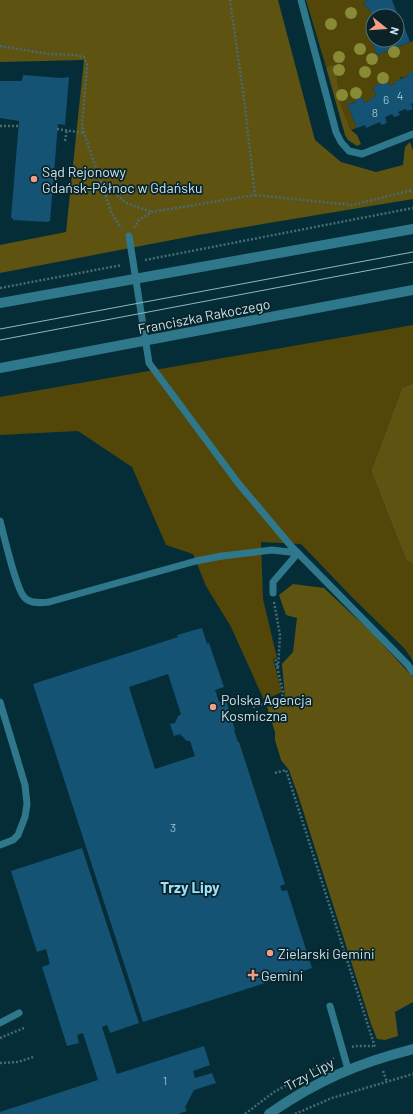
<svg xmlns="http://www.w3.org/2000/svg" width="413" height="1114" font-family="Barlow,sans-serif">
<rect width="100%" height="100%" fill="#042d37"/>
<path fill="#524608" d="M306 0H368L364 3 367 9 369 8 372 15 367 17 369 23 366 24 377 55 413 41V71L409 76 402 78 400 76 401 79 396 81V83L389 86 387 82 373 87 376 96 371 98V100L364 103 362 98 349 105 347 103 357 128 351 130 341 105 335 64 326 67Z
M413 325V383L402 388 371 471 406 560 413 564V661L405 649 352 597 301 544 261 542 263 599 277 658 273 659 282 692 264 700 231 627 206 586 193 554 166 545 132 467 78 431 0 435V397Z"/>
<path fill="#5f5312" d="M0 0H278L315 140 341 162 376 172 403 165 405 147 410 142 413 151V199L198 235 0 273V245L66 232 84 60 0 62Z
M335 64 341 105 351 130 357 135 361 144 357 146 348 140 345 135 326 67Z
M413 383V564L406 560 371 471 402 388Z
M293 584 324 588 371 632 413 677V1002L395 1012 398 1036 385 1040 377 1039 371 1024 299 798 289 770 281 760 275 740V732L267 707 279 703 285 697 282 664 293 652 297 618 286 615 279 595Z"/>
<path fill="#155375" fill-rule="evenodd" d="M368 0H392L397 13 394 14 395 16H373V40H397V22L401 20 402 21 410 42 377 55 366 24 369 23 367 17 372 15 369 8 367 9 364 3Z
M413 71V103L411 104 413 109 407 111 406 109 398 112 400 115 394 117 392 114 385 117 387 123 381 125 380 122 366 128 365 125 357 128 346 101H348L349 105 356 102 355 100 362 97 364 103 371 100V98L376 96 373 87 388 81 389 86 396 83V81L409 76 408 73Z
M23 75 62 78 69 77 65 125 58 124 50 221H49L48 222 13 220V218H11L19 121 0 118V81H22Z
M202 628 207 644 209 643 224 687 215 690 219 702 226 700 235 730H234L238 742H239L285 884 280 886 282 891 287 890 312 968 143 1022 33 684 178 637 177 635ZM168 674 181 714 178 716 175 723 170 724 174 736 180 734 187 741H190L195 756 155 769 129 687Z
M82 848 139 1023 110 1033 107 1025 102 1027 117 1074 204 1046 210 1065 193 1071 195 1078 212 1073 216 1083 194 1090 185 1107 187 1111 178 1114H0V1112L98 1080 83 1033 77 1035 79 1043 67 1046 42 967 50 964 46 949 37 952 11 871Z"/>
<g fill="none" stroke-linecap="round" stroke-linejoin="round">
<path stroke="#466c76" stroke-width="2.5" stroke-dasharray="2 2" stroke-linecap="butt" d="M0 46 49 54 75 55 84 57 87 65 82 127 84 133 112 214 121 228
M0 126H19
M57 129 84 133
M65 141 67 129
M102 182 126 203 152 212
M255 195 352 205 413 190
M134 228 139 220 152 212 255 195 244 98 230 0
M145 260 413 208
M0 288 122 265
M274 602 280 635 278 669
M253 707 282 698 283 692 275 658
M275 773 286 770 375 1047
M0 1038 24 1028
M352 1047 355 1046H373
M0 1063 18 1062 33 1057
M383 1071 387 1082
M305 1074 334 1058
M245 1114 274 1092 296 1080
M295 1114 332 1098 413 1074"/>
<path stroke="#2f788b" stroke-width="7" d="M301 0 336 132 341 142 349 151 362 154 413 134
M129 236 149 363 238 483 291 546 408 665 413 672
M0 521C4 535 16 590 25 598 31 604 41 603 49 602L196 561 222 556 272 550 298 553 273 582V593
M0 702 25 785 27 804 25 817 18 835 13 840 0 845
M330 1006 348 1069
M0 1023 19 1013"/>
<path stroke="#2f788b" stroke-width="10" d="M269 1114C316 1081 358 1063 413 1049"/>
<path stroke="#2f788b" stroke-width="10" d="M0 303 413 229
M0 368 413 290"/>
<path stroke="#92b6c0" stroke-width="1" d="M0 329 413 252
M0 340 413 262"/>
</g>
<g fill="#898a36">
<circle cx="351" cy="13" r="6"/>
<circle cx="331" cy="24" r="6"/>
<circle cx="360" cy="49" r="6"/>
<circle cx="394" cy="52" r="6"/>
<circle cx="339" cy="57" r="6"/>
<circle cx="372" cy="59" r="6"/>
<circle cx="339" cy="70" r="6"/>
<circle cx="365" cy="72" r="6"/>
<circle cx="383" cy="78" r="6"/>
<circle cx="356" cy="93" r="6"/>
<circle cx="342" cy="95" r="6"/>
</g>
<g fill="#f39f85" stroke="#0b2228" stroke-width="1.5">
<circle cx="34" cy="179" r="4"/>
<circle cx="213" cy="707" r="4"/>
<circle cx="270" cy="953" r="4"/>
<path d="M251 969h4v4h4v4h-4v4h-4v-4h-4v-4h4z"/>
</g>
<g text-anchor="middle" dominant-baseline="central" stroke-width="3.5" stroke-linejoin="round" paint-order="stroke">
<g font-size="12" fill="#97c0d0">
<text x="400" y="95">4</text>
<text x="386" y="99">6</text>
<text x="375" y="112">8</text>
<text x="173" y="827">3</text>
<text x="165" y="1080">1</text>
</g>
<g font-size="14" fill="#c2e5ef" stroke="#0b2228" text-anchor="start">
<text x="42" y="171">Sąd Rejonowy<tspan x="42" dy="16">Gdańsk-Północ w Gdańsku</tspan></text>
<text x="221" y="699">Polska Agencja<tspan x="221" dy="16">Kosmiczna</tspan></text>
<text x="278" y="953">Zielarski Gemini</text>
<text x="261" y="975">Gemini</text>
</g>
<g font-size="14" fill="#c2e5ef" stroke="#0b2228">
<text transform="translate(204 316) rotate(-11)">Franciszka Rakoczego</text>
<text transform="translate(309 1074) rotate(-28)">Trzy Lipy</text>
</g>
<g font-size="15" font-weight="bold" fill="#9be2f7" stroke="#0b2228">
<text x="190" y="887">Trzy Lipy</text>
</g>
</g>
<g transform="translate(385 28) rotate(107)"><circle r="19" fill="#0b2228" stroke="#547078"/>
<path d="M0-3L7 15L0 10L-7 15Z" fill="#f39f85"/>
<text y="-6" font-size="11" font-weight="bold" text-anchor="middle" fill="#c2e5ef">N</text>
</g>
</svg>
